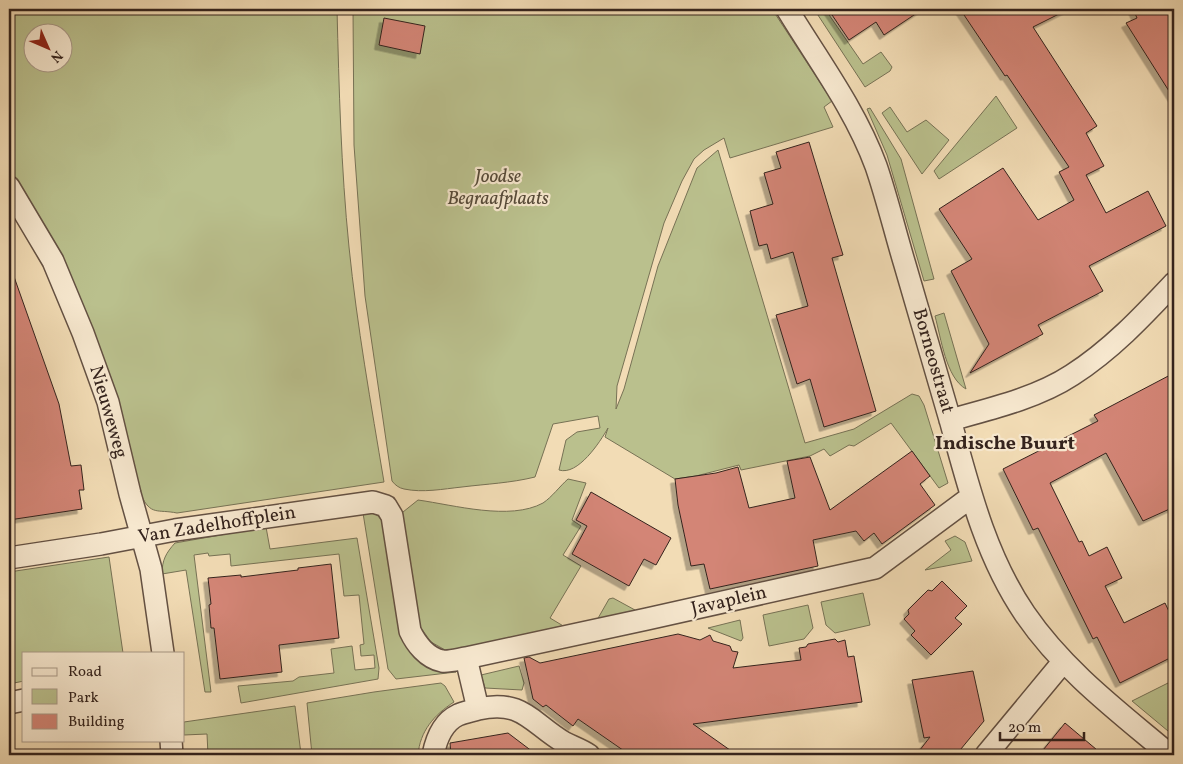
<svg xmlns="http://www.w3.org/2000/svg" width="1183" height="764" font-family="Vollkorn,serif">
<defs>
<filter id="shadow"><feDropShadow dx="-4.5" dy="4.5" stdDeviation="0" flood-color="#0004"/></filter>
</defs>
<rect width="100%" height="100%" fill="#f2dcb5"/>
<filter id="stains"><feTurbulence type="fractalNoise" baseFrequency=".004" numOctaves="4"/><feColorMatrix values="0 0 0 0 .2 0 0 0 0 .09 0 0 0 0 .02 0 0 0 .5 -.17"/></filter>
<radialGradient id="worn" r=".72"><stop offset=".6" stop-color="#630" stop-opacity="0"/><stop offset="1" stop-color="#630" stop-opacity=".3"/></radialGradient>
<path fill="#bac08d" stroke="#777255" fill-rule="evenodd" d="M9 9H337C339 88 341 168 349 247 357 326 371 404 384 482L177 513C157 509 151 516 141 495L123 420 110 376 98 343 30 208 9 169ZM32 32H62V62H32Z
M353 9H772L832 101 824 107 833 127 730 158 724 138 704 150 694 159 682 181 664 223 617 386 616 409 624 389 658 266 697 168 718 150 805 443 854 429 912 394 919 396 924 405 948 483 939 488 891 423 854 446 849 445 830 456 824 449 810 456 741 470 739 465 696 476 675 479 605 437 608 428C600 442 578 476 559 470L566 440 577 432 600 428 598 416 553 424 535 477C511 483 486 484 462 487 443 489 423 493 404 489 399 488 395 485 392 481L365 296 354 145Z
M814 9H825L863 64 881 52 892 67 890 71 865 87Z
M996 96 1017 128 939 179 934 171Z
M890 107 907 132 926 120 949 140 922 174 882 113Z
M870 108 901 159 934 279 924 281 887 155 867 109Z
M944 313 966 389C946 378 941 338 935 316Z
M568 479 586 483 572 520 581 526 563 555 581 566 550 618 565 627 563 630 447 651 431 642 419 625 398 516 418 500C454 505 510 521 543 503 552 497 560 486 568 479Z
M372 512 378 516 383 522 403 640C416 668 432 661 456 672L396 679 388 669 363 513Z
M266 527 270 549 357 538 379 668 378 679 241 703 238 686 293 681 299 677 334 673 331 649 352 646 355 670 375 668 374 655 361 656 360 645 364 644 359 595 344 596 339 554 231 566 230 554 209 556 208 553 194 555 211 692H205L186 570 162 574C162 560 166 553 175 543Z
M955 536 965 542 972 561 925 570 951 550 945 541Z
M109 557 123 653H24V681L9 684V572Z
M863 593 870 625 835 633 826 625 821 602Z
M613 598 635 610 633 614 597 620 609 599Z
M808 605 813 628 804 639 769 646 763 615Z
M740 620 743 638 741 641 708 628Z
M519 666 524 683 522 690 485 688 481 675Z
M1174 680V736L1132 701Z
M441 683 445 686 454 702C434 715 420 731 418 755H312L307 703 374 692Z
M295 706 301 754 273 755 272 750 227 755H208L207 734 184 735V722Z"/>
<path fill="#d38576" stroke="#34231d" filter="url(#shadow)" d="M828 9H923L884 35 876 22 849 40Z
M960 9H1069L1033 27 1097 126 1086 133 1104 166 1086 175 1106 213 1148 191 1166 226 1089 266 1103 291 1038 325 1043 334 970 373 989 344 951 271 972 259 939 209 1003 168 1038 220 1074 200 1059 172 1069 167 1007 75 1005 76Z
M1133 9H1174V99L1126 23 1137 18Z
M384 18 425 26 420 54 379 45Z
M809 142 843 255 832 258 876 411 824 427 810 379 797 384 776 315 808 306 793 252 771 259 767 244 759 246 750 211 773 204 764 173 781 168 776 152Z
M12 271 59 404 71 466 81 465 84 490H79L82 509 9 520V272Z
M1174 373V507L1143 521 1106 453 1050 483 1079 542 1082 541 1089 556 1107 547 1122 578 1105 586 1124 623 1165 603 1174 622V656L1120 683 1097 637 1093 639 1038 528 1033 530 1003 469 1098 421 1094 415Z
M912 451 930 476 920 484 935 505 882 544 874 533 864 541 856 531 813 540 818 566 710 589 704 564 691 566 678 505 675 479 716 473 738 467 749 508 795 498 787 461 810 457 830 510Z
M591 492 671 538 656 565 644 559 629 586 572 554 587 526 576 520Z
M331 564 339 638 279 645 282 672 220 679 214 628H211L209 605 211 604 208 578 241 575V577L298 570V568Z
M942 581 967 606 955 618 962 624 931 655 911 635 915 631 904 619 909 614 908 610 928 590 932 591Z
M678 634 700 640 710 635 713 641 730 646 732 651 738 652 733 668 801 660 799 648 806 647 808 644 835 639 838 642 845 640 848 657 854 656 862 702 693 724 737 755H630L578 719 573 726 546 705 543 707 533 699 524 658 529 657 540 663Z
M973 671 984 721 956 755H916L930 737 924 738 912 680Z
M1065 723 1103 755H1039Z
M508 733 537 755H451L450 743Z"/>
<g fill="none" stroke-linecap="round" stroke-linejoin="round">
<defs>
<path id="street" d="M787 9C818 60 855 109 876 166 887 198 895 232 905 265 920 318 936 370 951 423 969 489 986 557 1025 614 1064 671 1119 712 1170 755
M9 187 53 261 83 333 108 402 130 494 151 569 163 653
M950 420C990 409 1037 398 1072 375 1111 350 1142 317 1174 283
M9 558 101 544 175 530 373 502 386 506 392 516 410 631C416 644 427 658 442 661 449 662 459 659 466 658L478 709C472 711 464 712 458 715 443 722 436 740 433 755
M466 658 647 619 875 568 971 497
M9 703 24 700
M478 709C523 699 531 723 565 743 573 747 582 750 589 755
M171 740 172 755
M986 755 1063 662"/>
</defs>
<use href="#street" stroke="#645143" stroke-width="24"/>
<use href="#street" stroke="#f7e8cf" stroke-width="21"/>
</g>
<g text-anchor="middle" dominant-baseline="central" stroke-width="4.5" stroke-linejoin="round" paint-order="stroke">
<g font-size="19" font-style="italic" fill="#564a39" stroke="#f7e8cf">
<text x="498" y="177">Joodse<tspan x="498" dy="22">Begraafplaats</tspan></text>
</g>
<g font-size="19" fill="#34231d" stroke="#f7e8cf">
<text transform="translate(933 361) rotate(74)">Borneostraat</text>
<text transform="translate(108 412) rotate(74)">Nieuweweg</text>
<text transform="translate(217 525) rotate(-9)">Van Zadelhoffplein</text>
<text transform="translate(729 601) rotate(-13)">Javaplein</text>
</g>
<g font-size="20" font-weight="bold" fill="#34231d" stroke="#f7e8cf">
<text x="1005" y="444">Indische Buurt</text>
</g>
</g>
<rect width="1183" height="764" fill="none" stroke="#f2dcb5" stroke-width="30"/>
<rect x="10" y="10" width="1163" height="744" fill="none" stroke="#34231d" stroke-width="2.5"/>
<rect x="15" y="15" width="1153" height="734" fill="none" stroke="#34231d"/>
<rect x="22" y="652" width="162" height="90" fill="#f7e8cf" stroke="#a99988"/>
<rect x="32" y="668" width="25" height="8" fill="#f7e8cf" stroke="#a99988"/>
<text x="68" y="676" font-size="15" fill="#34231d">Road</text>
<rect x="32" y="689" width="25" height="15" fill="#bac08d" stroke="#a99988"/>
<text x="68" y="702" font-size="15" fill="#34231d">Park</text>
<rect x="32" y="714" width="25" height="15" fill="#d38576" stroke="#a99988"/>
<text x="68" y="726" font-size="15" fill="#34231d">Building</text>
<g transform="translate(48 48) rotate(135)"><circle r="24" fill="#f7e8cf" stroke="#a99988"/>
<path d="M0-4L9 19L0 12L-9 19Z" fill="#8f2418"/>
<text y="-8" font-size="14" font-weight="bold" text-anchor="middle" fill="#34231d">N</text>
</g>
<path d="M1000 732v8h84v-8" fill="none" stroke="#34231d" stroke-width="2.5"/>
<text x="1008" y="732" font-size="15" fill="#34231d" stroke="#f7e8cf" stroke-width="4" paint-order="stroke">20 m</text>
<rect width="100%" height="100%" filter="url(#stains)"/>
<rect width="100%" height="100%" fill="url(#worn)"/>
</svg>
